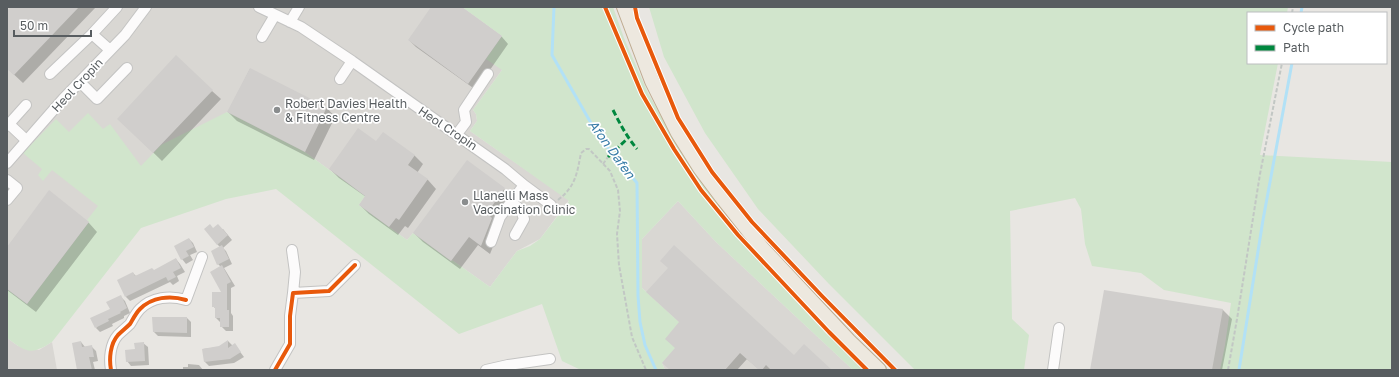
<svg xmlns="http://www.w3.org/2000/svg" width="1399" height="377" font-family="'Golos Text',sans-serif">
<rect width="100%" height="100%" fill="#e8e6e2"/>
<path fill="#d9d7d3" d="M7 7H462L502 36V70L473 110 476 114 477 121 470 131 569 200 540 239 517 251 490 287 452 260 451 261 413 233 407 240 359 205 365 196 305 152 227 112 27 304 7 289Z
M678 201 716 242 853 370H665L662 363 665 339 679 322 642 288V239Z
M7 338 18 346 39 350 52 342 57 370H7Z"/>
<path fill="#d1e5cc" d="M462 7H613L624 38 648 93 685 158 710 194 735 229 821 322 869 370H853L716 242 678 201 642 239V288L679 322 675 348 662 363 665 370H581L562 361 542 304 459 334 276 189 226 199 141 228 52 342C30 356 26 352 7 338V289L27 304 89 222 87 220 98 206 52 170 43 181 38 175 42 169 23 153 56 119 69 132 88 113 103 129 110 124 141 166 161 145 227 112 305 152 365 196 359 205 407 240 413 233 451 261 452 260 490 287 517 251 530 246 540 239 569 201 470 131 477 121 476 114 473 110 502 70 486 59 502 36Z
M649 7H1288L1287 13H1248V63H1278L1260 155 1392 162V370H1220L1225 345 1231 303 1164 290 1141 273 1092 266 1085 244 1081 209 1075 198 1010 211 1012 319 1029 335 1024 370H915L829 284 758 209 705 133 664 57Z"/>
<path fill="#0003" d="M12 7H96L23 83 7 68V12Z
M433 7H460L502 37 508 44 476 90 416 47 409 40Z
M250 69 327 108 335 117 314 160 237 121 228 112Z
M212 91 221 99 162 161 127 127Z
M377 143 414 155 423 164 417 173 428 180 436 189 408 228 405 226 398 235 369 214 360 205 366 197 339 178 330 169Z
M504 189 513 197 490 254 478 245 460 269 423 242 414 233Z
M49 192 89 223 97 232 36 312 7 290V248Z
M213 229H223L232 240 223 248 226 251 232 264 224 268 235 286 231 288V313L233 316V331H226L221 326 220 322 216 318V309L213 306 222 293 221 267 218 264 220 247 217 244Z
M189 239 193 243 197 252 190 255 193 260 186 264 182 259Z
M176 259 180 264 185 272 177 276 179 281 173 285 170 282 130 301 126 297 133 273 136 276 154 271Z
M1105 291 1223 310 1232 319 1222 370H1091Z
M120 296 125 301 130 313 124 316V318L112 324 113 326 100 332 96 328Z
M187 318 191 322V337L158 336 154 332Z
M228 341 233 346 235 345 244 357 234 363 209 366 205 362 203 349 219 347Z
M81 342 85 347 91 346 96 351 98 361 93 362 95 370H78Z
M143 343 148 347 149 365 131 366 127 361Z
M676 348 794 357 831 370H760L747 359 737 370H670Z
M188 364 199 365 203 370H183V367H188Z"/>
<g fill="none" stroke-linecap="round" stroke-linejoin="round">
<path stroke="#b2e1f6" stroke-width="3" d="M554 7 552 55 599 137 637 183 638 296 640 322 645 345 656 370
M1301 13 1302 7
M1239 370 1263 220 1292 63"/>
</g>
<path fill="#d0cecc" d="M11 7H79L14 75 7 69V11Z
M431 7H462L502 36 468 84 408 40Z
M176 55 213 90 153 153 117 119Z
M250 68 327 107 305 152 227 112Z
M358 128 376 141 383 132 415 155 408 165 428 179 399 220 396 218 389 227 359 205 365 196 329 169Z
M467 160 505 188 487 213 492 218 481 246 469 237 451 261 413 233Z
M49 190 89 222 27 304 7 289V247Z
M210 224 213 228 218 224 228 235 217 245 204 229Z
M189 238 194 247 186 251 189 256 181 260 174 246Z
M222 245 229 259 217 265 211 251Z
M674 245 794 355 804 344 832 370H771L766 365 762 370H759L740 353 725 370H670L662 363 675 348 665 339 679 322 646 292 668 268 660 261Z
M176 258 181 268 173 272 176 277 168 281 166 277 125 297 117 280 133 272 135 276 152 268 154 270Z
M222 265 231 282 227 284V310H229V327H220V318H215V307H212V292H221L210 272Z
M1104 290 1223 309 1212 370H1090Z
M121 295 127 308 120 312 121 313 108 319 109 321 95 328 90 318 110 309 106 302Z
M152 317H187V333L153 332Z
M228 340V348L235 343 241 352 230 359 204 362 202 349 219 346Z
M81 341 82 347 92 345 94 357H89L92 370H77L72 343Z
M144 342 145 361 126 362 125 350 135 349 134 343Z"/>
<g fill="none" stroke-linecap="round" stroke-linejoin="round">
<defs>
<path id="minor" d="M259 7 301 27 352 61 505 169 524 185 551 205
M290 22 299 7
M262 37 275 15
M110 50 92 34 117 7
M50 74 92 34
M340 79 352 61
M80 82 97 99 127 68
M9 124 26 105
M7 126 9 124 26 140
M457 134 466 122 464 110 488 74
M7 163 63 99 125 35 146 7
M7 180 17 188 7 200
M511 202 521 210 524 219 515 235
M491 242 500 217 524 185
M292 250 295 272 293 293
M111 370C109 359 110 344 118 335 122 331 126 328 130 324 133 319 136 313 140 309 152 297 170 295 186 300L202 257
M275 370 290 344V316L293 293 329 291 355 265
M486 370 508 365 550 359
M1053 370 1059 328"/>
<path id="highway" d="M624 7 652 81 678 133 700 168 724 200 762 248 849 341 879 370"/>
</defs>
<use href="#minor" stroke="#c3c3c2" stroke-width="12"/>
<use href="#highway" stroke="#bfab90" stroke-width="16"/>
<path stroke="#c2c7c4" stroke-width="2" stroke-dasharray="4 2" stroke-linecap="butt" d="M1292 13 1293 7
M603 164 608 157
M558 200C576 186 577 173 581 153L586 149H589L610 171 618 190 620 211 617 234 619 265 632 337 646 370
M1228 370 1237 319 1260 174 1282 63"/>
<use href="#minor" stroke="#fcfbfb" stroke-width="10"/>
<use href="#highway" stroke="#ede8df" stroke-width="14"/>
<path stroke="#00873e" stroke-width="3" stroke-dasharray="6 3" stroke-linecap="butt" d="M613 110C620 124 627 137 637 149
M608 157 628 138"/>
<defs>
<path id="cycleway" d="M605 7 642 94 674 149 701 190 738 235 829 332 867 370
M635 7 637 18 678 118 712 172 752 222 822 296 895 370
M111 370C109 359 110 344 118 335 122 331 126 328 130 324 133 319 136 313 140 309 152 297 170 295 186 300
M275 370 290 344V316L293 293 329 291 355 265"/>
</defs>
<use href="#cycleway" stroke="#fff" stroke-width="6"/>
<use href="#cycleway" stroke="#e8590c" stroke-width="4"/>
</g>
<g fill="#8a8d8e" stroke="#fff" stroke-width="1.5">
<circle cx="277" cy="110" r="4"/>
<circle cx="465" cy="202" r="4"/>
</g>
<g text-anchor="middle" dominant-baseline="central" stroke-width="3.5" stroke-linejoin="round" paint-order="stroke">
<g font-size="12" fill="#585d60" stroke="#fff">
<text transform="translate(77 85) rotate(-47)">Heol Cropin</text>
<text transform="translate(448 128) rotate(34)">Heol Cropin</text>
</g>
<g font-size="12" fill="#585d60" stroke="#fff" text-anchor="start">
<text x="285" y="103">Robert Davies Health<tspan x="285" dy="14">&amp; Fitness Centre</tspan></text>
<text x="473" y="195">Llanelli Mass<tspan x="473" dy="14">Vaccination Clinic</tspan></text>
</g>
<g font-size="13" font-style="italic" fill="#377ba7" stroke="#fff">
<text transform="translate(612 149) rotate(54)">Afon Dafen</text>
</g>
</g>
<rect width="1399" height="377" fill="none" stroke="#585d60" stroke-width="16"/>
<rect x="1247" y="12" width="140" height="52" fill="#ffffff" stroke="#bcbebf"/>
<rect x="1255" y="25" width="20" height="6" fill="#e8590c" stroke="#bcbebf"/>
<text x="1283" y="32" font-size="12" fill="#585d60">Cycle path</text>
<rect x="1255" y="45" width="20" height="6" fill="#00873e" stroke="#bcbebf"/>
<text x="1283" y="52" font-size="12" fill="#585d60">Path</text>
<path d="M14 30v6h77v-6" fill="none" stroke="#585d60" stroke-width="2"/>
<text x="20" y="30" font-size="12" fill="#585d60" stroke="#ffffff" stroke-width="3" paint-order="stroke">50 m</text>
</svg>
